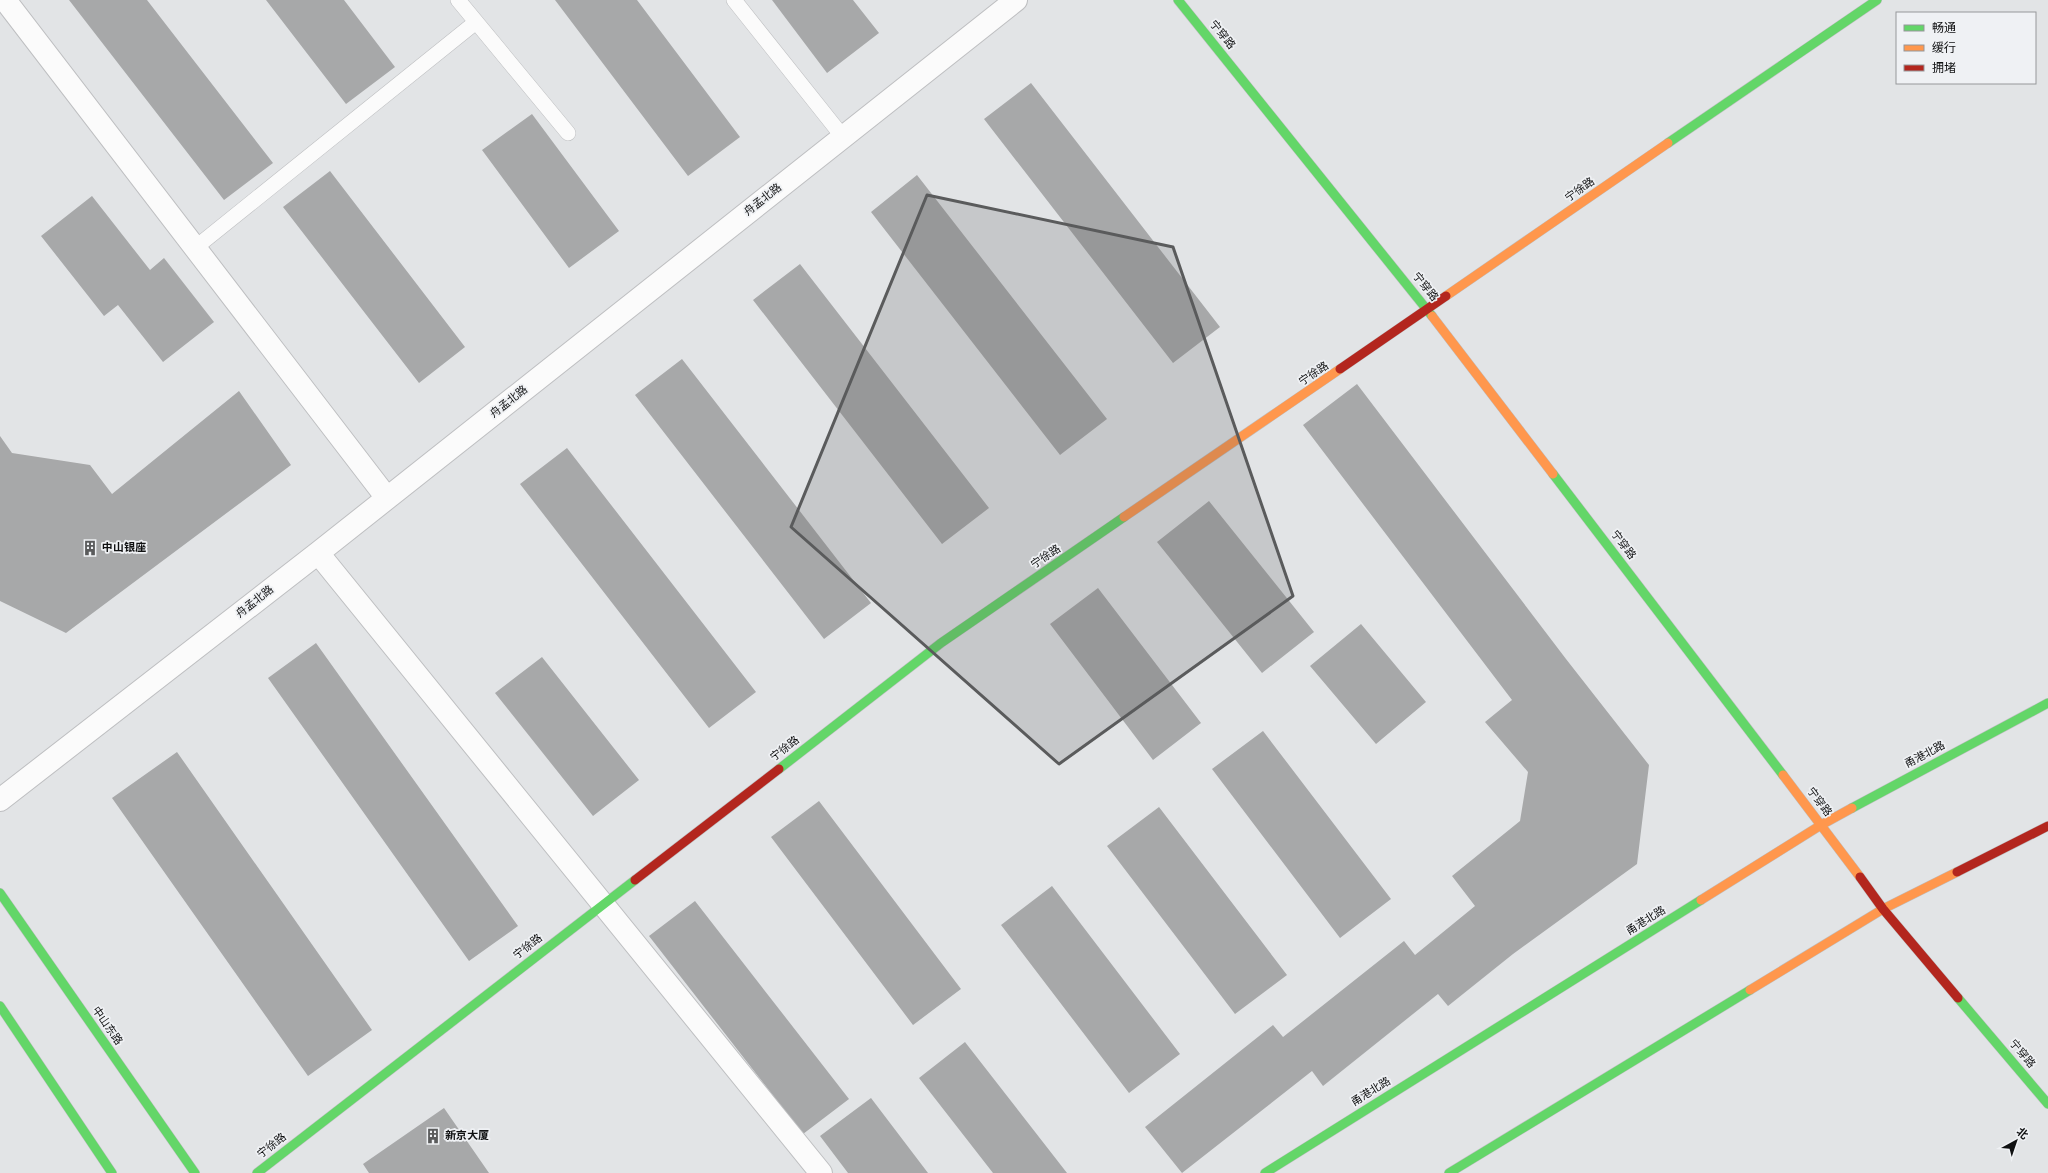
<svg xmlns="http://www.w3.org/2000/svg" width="2048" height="1173" font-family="Overpass,'Noto Sans SC',sans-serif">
<rect width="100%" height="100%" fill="#e2e4e6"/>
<path fill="#a7a8a9" d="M69 0H147L273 163 224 200Z
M266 0H344L395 67 346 104Z
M555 0H637L740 137 688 176Z
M772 0H853L879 33 827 73Z
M1031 83 1220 327 1173 363 984 119Z
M532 114 619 231 569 268 482 150Z
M330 171 465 347 419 383 283 207Z
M917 175 1107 419 1060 455 871 212Z
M92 196 150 270 164 258 214 322 163 362 118 305 104 316 41 236Z
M800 264 989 508 942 544 753 300Z
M682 359 871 603 824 639 635 395Z
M1357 384 1566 659 1649 765 1637 864 1513 954 1448 1006 1438 994 1323 1086 1312 1071 1182 1173 1145 1127 1273 1025 1283 1037 1404 941 1415 955 1475 906 1452 876 1520 821 1528 772 1485 722 1512 700 1303 425Z
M239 391 291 465 66 633 0 601V436L12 453 90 465 112 494Z
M567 448 756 692 709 728 520 484Z
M1209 501 1314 632 1262 673 1157 542Z
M1098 588 1201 723 1153 760 1050 624Z
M1361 624 1426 702 1376 744 1310 666Z
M316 643 518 926 469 961 268 678Z
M542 657 639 780 593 816 495 693Z
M1263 731 1391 899 1340 938 1212 769Z
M177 752 372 1030 308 1076 112 798Z
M819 801 961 989 913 1025 771 837Z
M1159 807 1287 975 1235 1014 1107 846Z
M1052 886 1180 1054 1129 1093 1001 925Z
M695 901 849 1099 803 1134 649 936Z
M965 1042 1067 1173H993L919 1078Z
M871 1098 928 1173H848L820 1136Z
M444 1108 489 1173H369L363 1164Z"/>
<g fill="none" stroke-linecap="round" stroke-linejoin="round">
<defs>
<path id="lane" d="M458 0 568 133
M734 0 843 137
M195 248 476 22"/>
<path id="street" d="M5 0 387 498
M318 553 821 1173
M0 800 318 553 1016 0"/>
<path id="fast" d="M1178 0 1432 316
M1668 143 1877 0
M1553 474 1783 775
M779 769 941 643 1124 517
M1852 808 2048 703
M0 893 195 1173
M1958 998 2048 1104
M0 1006 112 1173
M257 1173 635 880
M1265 1173 1701 900
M1449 1173 1750 990"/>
<path id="slow" d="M1446 296 1668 143
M1432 316 1553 474
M1124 517 1340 369
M1783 775 1860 877
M1701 900 1821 825 1852 808
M1750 990 1883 909 1957 872"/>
<path id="jam" d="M1340 369 1446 296
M1957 872 2048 826
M1860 877 1883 909 1958 998
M635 880 779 769"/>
</defs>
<use href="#lane" stroke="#bebfc1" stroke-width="16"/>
<use href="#street" stroke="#bebfc1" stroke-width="24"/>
<use href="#fast" stroke="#bebfc1" stroke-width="10"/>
<use href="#slow" stroke="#bebfc1" stroke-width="10"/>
<use href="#jam" stroke="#bebfc1" stroke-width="10"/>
<use href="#lane" stroke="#fbfbfb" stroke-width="15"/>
<use href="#street" stroke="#fbfbfb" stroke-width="22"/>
<use href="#fast" stroke="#63d668" stroke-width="9"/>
<use href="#slow" stroke="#ff974d" stroke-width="9"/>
<use href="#jam" stroke="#b3261e" stroke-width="9"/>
</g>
<path fill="#5a5b5c" fill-opacity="0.2" stroke="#5a5b5c" stroke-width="3" stroke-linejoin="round" d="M927 195 1173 247 1293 596 1059 764 791 527Z"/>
<defs>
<symbol id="building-bare" viewBox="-9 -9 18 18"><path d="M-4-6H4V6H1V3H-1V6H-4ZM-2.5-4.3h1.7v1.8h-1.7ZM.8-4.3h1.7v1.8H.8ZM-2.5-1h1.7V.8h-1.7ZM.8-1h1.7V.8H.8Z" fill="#5a5b5c" stroke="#eff1f4" stroke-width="2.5" paint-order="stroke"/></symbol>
</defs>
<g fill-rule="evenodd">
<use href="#building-bare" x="79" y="537" width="22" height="22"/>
<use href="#building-bare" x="422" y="1125" width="22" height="22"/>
</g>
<g text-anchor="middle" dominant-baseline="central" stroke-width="3.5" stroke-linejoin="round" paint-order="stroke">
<g font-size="11" fill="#101112" stroke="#eff1f4">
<text transform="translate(1222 35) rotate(51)">宁穿路</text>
<text transform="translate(1580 190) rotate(-35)">宁徐路</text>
<text transform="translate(763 200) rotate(-38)">舟孟北路</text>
<text transform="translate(1425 287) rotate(51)">宁穿路</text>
<text transform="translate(1314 374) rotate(-34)">宁徐路</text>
<text transform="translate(509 402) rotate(-38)">舟孟北路</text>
<text transform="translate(1623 545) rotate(53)">宁穿路</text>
<text transform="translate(1046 557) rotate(-34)">宁徐路</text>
<text transform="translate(255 602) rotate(-38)">舟孟北路</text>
<text transform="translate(785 749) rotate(-38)">宁徐路</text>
<text transform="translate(1925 755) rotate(-28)">甬港北路</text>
<text transform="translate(1819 802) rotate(53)">宁穿路</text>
<text transform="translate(1646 921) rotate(-32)">甬港北路</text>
<text transform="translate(528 947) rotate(-38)">宁徐路</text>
<text transform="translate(107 1026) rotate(55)">中山东路</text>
<text transform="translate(2022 1054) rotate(50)">宁穿路</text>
<text transform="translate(1371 1092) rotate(-32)">甬港北路</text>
<text transform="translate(272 1146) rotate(-38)">宁徐路</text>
</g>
<g font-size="11" font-weight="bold" fill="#101112" stroke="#eff1f4" text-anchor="start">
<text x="102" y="548">中山银座</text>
<text x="445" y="1136">新京大厦</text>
</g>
</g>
<rect x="1896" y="12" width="140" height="72" fill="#eff1f4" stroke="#96979a"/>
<rect x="1904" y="25" width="20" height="6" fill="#63d668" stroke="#96979a"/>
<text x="1932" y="32" font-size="12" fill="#101112">畅通</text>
<rect x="1904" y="45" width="20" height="6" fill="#ff974d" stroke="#96979a"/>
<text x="1932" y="52" font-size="12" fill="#101112">缓行</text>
<rect x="1904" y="65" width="20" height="6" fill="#b3261e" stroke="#96979a"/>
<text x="1932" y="72" font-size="12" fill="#101112">拥堵</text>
<g transform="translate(2016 1141) rotate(40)" stroke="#eff1f4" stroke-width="3" paint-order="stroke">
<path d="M0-3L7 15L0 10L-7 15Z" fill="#101112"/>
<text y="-6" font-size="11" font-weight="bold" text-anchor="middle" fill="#101112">北</text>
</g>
</svg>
